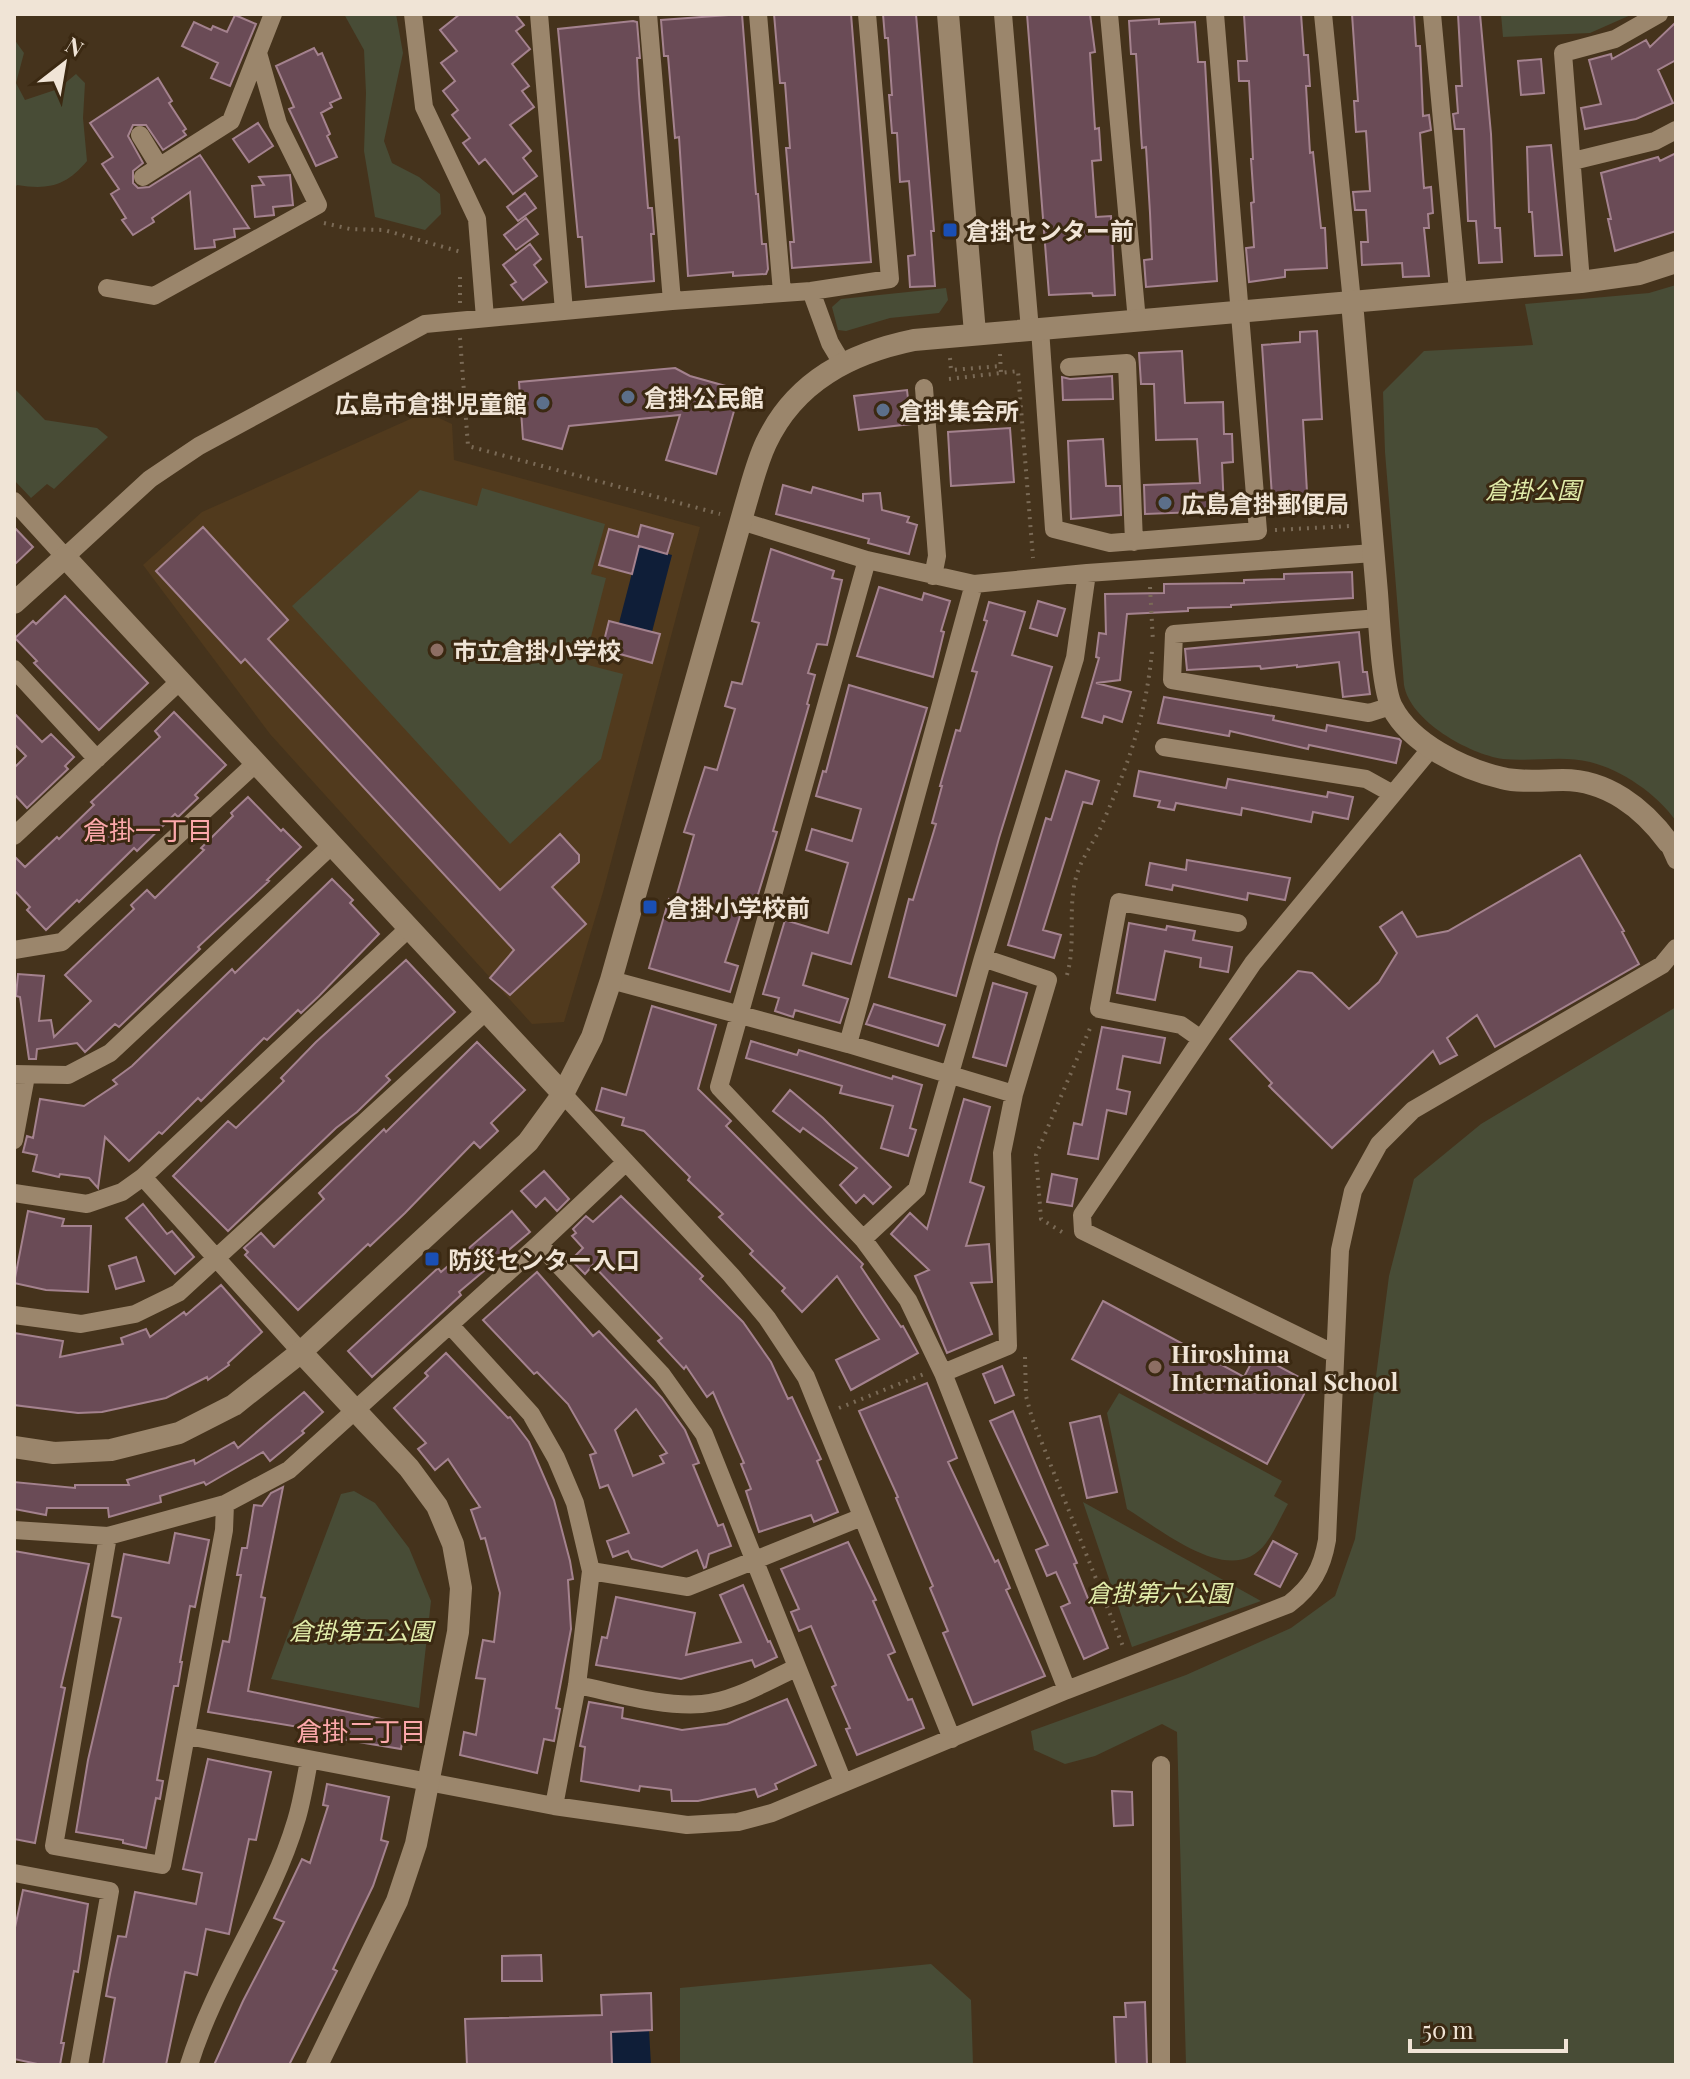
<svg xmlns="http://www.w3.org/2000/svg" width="1690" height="2079" font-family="'Playfair Display','Noto Sans JP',serif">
<rect width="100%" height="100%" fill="#45331c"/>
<path fill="#513a1d" d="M426 412 452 424 454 460 700 527 603 892 564 1022 532 1024 270 734 143 565 202 512Z"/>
<path fill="#484c36" d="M344 14H396L403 53 384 141 392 163 419 177 440 194 441 214 425 230 375 217 364 151 366 93 364 50Z
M1501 14H1633L1590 33 1503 37Z
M14 39 24 53 16 83 25 100 58 89 76 74 85 83 83 118 87 161C66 186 49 190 17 185L14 189Z
M1676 285V821C1657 794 1622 770 1590 762 1562 755 1532 762 1503 759 1469 754 1410 721 1404 685L1385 452 1383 392 1424 351 1533 345 1525 304 1649 293Z
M946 288 948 300 939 313 890 318 846 331 838 330 832 307 841 299Z
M14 388 45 420 97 428 108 437 54 489 47 484 31 498 14 480Z
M482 488 605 524 591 574 606 578 584 664 623 674 601 759 510 844 292 606 420 490 477 506Z
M1676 1007V2065H1186L1177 1732 1162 1724 1095 1756 1065 1764 1034 1750 1031 1731 1186 1675 1291 1628 1335 1596 1355 1539 1389 1276 1414 1179 1481 1124Z
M1119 1393 1282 1481 1274 1496 1288 1504C1281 1516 1275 1531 1266 1543 1232 1590 1162 1530 1127 1509L1107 1413Z
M354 1491 375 1503 409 1548 431 1601 419 1708 271 1679 341 1494Z
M1083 1502 1261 1601 1132 1647Z
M931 1964 971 2000 973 2065H680V1988Z"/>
<path fill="#0f1e38" d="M639 546 672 555 652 632 619 623Z
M649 2030 651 2065H612L611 2032Z"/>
<path fill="#6a4b56" stroke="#a4828e" stroke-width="2" fill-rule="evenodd" d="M460 14H515L524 25 516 31 530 49 512 64 529 86 522 91 534 107 510 125 531 151 523 158 537 176 513 194 485 159 479 164 463 143 470 138 452 115 458 110 443 91 455 81 441 63 457 51 440 30Z
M742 14 756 194H758L762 244H766L768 269 766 274 733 276V272L688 276 679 137 675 138 668 56H664L661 20Z
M774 14H851L871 262 792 268 790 242H794L786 148H790L785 83H780Z
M883 14H916L934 231H931L935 286 910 287 908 256 915 255 909 181 900 182 897 133H892L889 95H892L888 38H885Z
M1027 14H1090L1095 52 1090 53 1095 129 1099 128 1101 160 1092 161 1096 217 1111 216 1115 295 1093 296 1092 293 1049 295Z
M1301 14 1304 55H1308L1310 86H1306L1310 153 1313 152 1321 228H1325L1327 268 1285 270V277L1249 282 1246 248 1254 247 1251 203 1254 202 1251 159H1253L1249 81H1239L1238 61H1247L1244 15Z
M1352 14H1414L1416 46H1420L1423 116 1429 115 1431 130 1420 133 1424 188 1431 187 1433 213 1428 214 1429 228H1424L1429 276 1403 277 1402 263 1362 265 1361 242H1368L1366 210H1355L1353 192 1370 191 1366 131 1356 132 1354 101H1358Z
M1458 14H1480L1491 134 1495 228H1500L1502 262 1479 263 1476 221H1468L1464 129H1455L1453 114 1458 113 1456 86H1462Z
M235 15 256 24 230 86 211 78 218 63 182 46 194 22 211 30 213 26 227 32Z
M1159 19V24L1195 22 1198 62H1205L1217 281 1146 287 1144 260 1152 259 1150 213 1146 147 1142 148 1136 54H1131L1129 21Z
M633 21 637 22 640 58H637L639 94 648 208H652L654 234H651L654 281 586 287 582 237H578L558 29Z
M1676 22V60L1658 70 1673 103 1636 119 1585 129 1581 108 1601 104 1589 60 1611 54 1612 59 1646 40 1650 47Z
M314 48 318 55 322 53 341 98 330 103 332 107 321 113 330 134 327 136 337 157 316 166 289 109 294 107 276 66Z
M1541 59 1544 93 1521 95 1518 61Z
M158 78 172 101 169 103 186 129 183 131 186 135 163 150 146 125H133L128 136 143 163 133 171V183L138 188 149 187 200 155 249 228 234 229 235 237 214 240 215 247 195 249 190 192 152 218 154 222 133 235 122 220 126 218 111 194 119 189 102 164 113 157 90 123Z
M258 123 273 146 249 162 233 139Z
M1551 145 1562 255 1535 256 1532 212H1529L1527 147Z
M1676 153V231L1615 251 1608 219H1611L1601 173 1658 157 1660 161Z
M290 175 293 205 273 207 274 215 255 217 252 186 264 185 259 177Z
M525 193 536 208 518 221 507 207Z
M526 218 538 234 516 250 504 235Z
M530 244 541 259 534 265 547 282 523 300 511 285 516 282 503 265Z
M1317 331 1322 419 1303 420 1308 510 1273 512 1262 345 1300 342V332Z
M1182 351 1185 403 1223 402 1224 434H1232L1233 462 1222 463 1224 511 1145 514 1144 485 1200 483 1197 439 1156 440 1154 384H1141L1139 353Z
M675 368 690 376 740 390 716 474 666 460 680 415 569 426 562 449 523 439 519 382Z
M1112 376 1113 399 1063 400 1062 377 1070 379Z
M907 390 911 424 859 430 854 396Z
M1010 428 1014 482 951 486 948 432Z
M1103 439 1106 486H1120L1121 515 1071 519 1068 441Z
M783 485 811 493 813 487 863 501V494L880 493 882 510 909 517 907 522 917 525 909 554 868 543 869 539 776 514Z
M641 525 673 534 667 554 639 546 632 574 599 565 609 529 638 537Z
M14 527 33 547 14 565Z
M203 527 288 620 268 639 500 890 560 834 579 855V862L552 887 586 924 510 995 490 978 514 950 245 659 241 663 156 571Z
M771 549 834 571 832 578 842 580 827 645 817 644 808 673 815 675 807 704 809 705 773 831 777 832 756 901 746 898 725 962 738 966 730 992 649 968 669 899 675 901 694 835 684 832 705 767 717 770 735 709 725 706 732 682 742 684 759 623 752 621Z
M1352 572 1353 598 1231 605V607L1188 608V611L1127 614 1120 680 1096 683 1131 692 1122 722 1104 716 1102 723 1082 717 1099 658 1096 657 1099 633 1106 634 1105 594 1164 593V584L1244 583V580L1284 579V574Z
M879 587 922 600 924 593 950 601 941 631 944 632 933 677 857 656Z
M65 596 148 683 99 730 34 663 37 661 15 638 33 621 36 624Z
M1038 601 1065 609 1057 636 1030 628Z
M989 602 1025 612 1012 655 1052 667 999 838 956 996 889 977 909 899 913 900 936 824 932 823 942 786H940L956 730 960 731 977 672 972 671 987 621 984 620Z
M609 621 660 634 652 663 602 649Z
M1359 632 1363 672H1367L1370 694 1343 697 1339 662 1297 667V665L1261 669 1260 666 1187 670 1185 649Z
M849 685 927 708 851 964 812 953 803 985 848 999 840 1023 795 1010 793 1017 775 1011 779 998 763 994 785 920 828 933 848 863 806 850 812 829 852 841 861 809 816 796 823 771 826 772Z
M1164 697 1274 716 1273 720 1326 731 1327 725 1399 739 1401 741 1396 763 1309 745 1308 749 1230 731 1229 736 1158 723Z
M174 712 226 765 195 795 198 798 178 817 175 814 137 851 134 848 79 902 77 900 46 930 27 910 30 907 14 890V856L25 867 57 837 59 839 94 805 91 802 160 737 155 731Z
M14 713 42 742 51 734 74 757 65 766 68 769 27 808 14 794V768L26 756 14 744Z
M1066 771 1099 781 1092 804 1083 802 1043 930 1061 935 1054 958 1008 945 1046 818 1051 820Z
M1139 771 1226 788 1228 779 1327 797 1328 792 1353 797 1348 819 1313 812 1311 822 1242 808 1241 815 1176 803 1174 810 1158 807 1160 801 1134 796Z
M248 797 281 831 283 829 301 847 267 880 269 881 198 947 200 949 119 1027 115 1024 85 1052 77 1043 37 1049 36 1059H29L20 997 16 996 18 974 44 976 39 1021 51 1020 54 1037 91 1001 65 975 134 909 131 905 147 890 155 898 204 850 201 848 233 816 231 813Z
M1580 855 1624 931 1622 932 1639 964 1495 1047 1477 1015 1447 1038 1457 1055 1440 1064 1433 1051 1332 1148 1269 1086 1272 1083 1230 1039 1298 971 1312 973 1349 1009 1379 982 1397 953 1380 927 1402 912 1417 937 1448 931Z
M1187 860 1290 878 1285 900 1248 893 1247 900 1173 885 1172 890 1146 885 1150 863 1186 870Z
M332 879 353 900 350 903 379 934 319 996 301 1013 298 1010 267 1040 264 1038 201 1101 198 1098 162 1134 159 1132 129 1161 105 1137 98 1188 89 1178 60 1174 59 1177 33 1171 37 1155 23 1152 27 1136 33 1138 40 1099 84 1106 117 1084 113 1080 132 1066 232 969 235 973Z
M1129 923 1166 930 1167 926 1195 931 1193 940 1232 947 1228 972 1200 967 1201 958 1165 951 1155 1000 1117 993Z
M406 960 455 1012 386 1076 390 1080 357 1112 336 1128 228 1231 173 1176 228 1121 236 1128 284 1081 281 1078 316 1042Z
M993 983 1027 993 1006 1066 973 1057Z
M874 1004 945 1025 938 1046 866 1024Z
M652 1006 716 1025 698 1089 731 1121 726 1126 863 1264 861 1267 901 1327 903 1326 918 1353 851 1390 836 1360 879 1339 837 1276 802 1312 782 1291 785 1288 750 1254 753 1251 719 1217 723 1214 688 1180 690 1177 644 1131 622 1125 624 1118 596 1110 602 1088 626 1095Z
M1102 1027 1165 1038 1160 1063 1123 1056 1117 1089 1130 1092 1126 1114 1107 1110 1098 1159 1068 1154 1074 1123 1082 1125Z
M751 1041 797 1055 799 1050 892 1079 893 1076 922 1085 910 1128 916 1130 908 1156 881 1148 893 1106 840 1093 842 1086 746 1058Z
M477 1042 525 1090 491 1123 498 1131 480 1148 474 1142 405 1213 370 1246 368 1244 298 1310 245 1255 248 1252 244 1248 261 1233 274 1247 324 1199 319 1193 384 1129 386 1132Z
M790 1090 823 1118 891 1187 873 1204 864 1195 856 1203 840 1185 857 1168 803 1128 800 1132 773 1111Z
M964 1099 990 1107 970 1182 984 1187 966 1246 989 1244 992 1282 971 1283 992 1334 947 1353 915 1276 929 1270 891 1234 910 1213 927 1229Z
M544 1171 569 1199 557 1211 545 1198 536 1207 521 1191Z
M1052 1174 1077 1179 1072 1206 1047 1202Z
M621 1196 703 1276 700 1279 743 1322 771 1362 788 1399 792 1397 821 1459 817 1461 838 1512 814 1522 811 1515 759 1532 746 1491 751 1489 741 1464 744 1463 713 1392 707 1397 686 1366 684 1369 658 1341 662 1338 593 1265 585 1274 571 1260 583 1248 572 1236 576 1233 573 1229 586 1216 593 1222Z
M143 1204 167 1234 172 1231 194 1257 175 1274 126 1218Z
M28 1211 64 1219 62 1226H91L88 1292 46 1290 14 1283Z
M512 1211 530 1232 459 1292 461 1295 372 1377 348 1351 438 1268 441 1272Z
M136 1257 144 1281 116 1289 109 1266Z
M537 1272 593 1336 599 1331 662 1398 685 1430 699 1463 693 1465 718 1526 723 1524 731 1546 709 1554 706 1567 704 1568 697 1550 662 1567 632 1559 628 1551 613 1557 607 1541 629 1533 608 1485 600 1488 590 1455 596 1453 568 1404 537 1372 534 1374 483 1320ZM636 1409 667 1453 660 1456 664 1463 633 1476 615 1430Z
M221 1285 262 1332 228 1363 229 1365 208 1380 207 1377 166 1398 102 1412 78 1413 14 1405V1333L63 1341 60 1357 123 1344 121 1338 146 1329 150 1337 184 1312 186 1315Z
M1103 1301 1244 1377 1256 1354 1310 1383 1267 1464 1072 1359Z
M446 1353 508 1418 510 1417 529 1442 554 1500 570 1561 573 1579 568 1580 571 1629 556 1708 560 1709 554 1741 544 1739 537 1773 460 1755 464 1732 476 1735 485 1679 476 1678 483 1640 494 1642 500 1593 485 1538 481 1539 471 1510 480 1507 448 1459 435 1470 418 1449 426 1443 394 1408 428 1376 425 1373Z
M1002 1366 1014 1395 995 1403 983 1374Z
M927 1383 957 1458 948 1462 995 1562 998 1560 1010 1588 1006 1590 1045 1676 973 1705 943 1633 948 1631 930 1588 933 1586 896 1498 898 1497 859 1411Z
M304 1392 323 1412 302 1431 304 1433 270 1461 263 1452 206 1485 204 1482 160 1496 161 1502 109 1517 108 1508H47L46 1515 14 1509V1482L75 1488V1485H129L127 1480 194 1460 195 1464 234 1442 238 1448Z
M1013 1411 1077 1563 1074 1564 1108 1648 1084 1659 1061 1607 1070 1603 1056 1572 1047 1576 1036 1550 1048 1545 990 1421Z
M1100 1416 1117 1492 1087 1498 1070 1423Z
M283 1487 261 1597 265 1598 248 1691 405 1724 401 1749 316 1735 317 1730 208 1712 223 1641 229 1642 241 1575H237L242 1548H247L254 1505 262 1506 271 1493Z
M175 1533 209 1540 195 1607 190 1606 180 1662H182L178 1686H174L157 1780 163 1781 160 1799 156 1798 146 1848 123 1843V1840L76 1832 88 1760 121 1618 112 1616 124 1554 169 1563Z
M1273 1541 1297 1554 1280 1587 1255 1574Z
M848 1542 876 1600 873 1601 895 1652 888 1655 908 1700 912 1699 924 1728 857 1755 846 1729 850 1728 832 1687 836 1685 811 1626 799 1631 791 1612 799 1609 781 1569Z
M14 1551 89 1564 61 1687 65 1688 35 1843 14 1839Z
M743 1585 768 1642 770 1641 777 1657 755 1667 752 1660 681 1679 596 1665 602 1637 607 1638 616 1597 695 1613 686 1655 741 1642 720 1595Z
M787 1699 816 1765 775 1784 777 1789 758 1797 755 1789 698 1801H672L671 1790 640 1786 639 1791 581 1781 585 1747 580 1746 589 1702 623 1708 622 1718 682 1730 727 1724Z
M208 1759 271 1772 256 1840 249 1839 229 1934 206 1929 197 1975 185 1972 166 2065H103L115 1998 106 1996 110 1974 118 1936 126 1937 135 1892 196 1904 202 1873 183 1869Z
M327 1784 389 1797 381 1840 388 1842 373 1886 333 1969 337 1971 289 2065H214L243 2001 284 1922 274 1918 302 1859 310 1863 328 1806 323 1805Z
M1112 1791 1132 1792 1133 1825 1114 1826Z
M23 1890 88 1904 78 1972 74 1971 61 2043H64L60 2065H42L14 2059V1932Z
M541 1955 542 1981H502V1956Z
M651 1993 652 2030 611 2032 612 2065H467L465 2019 602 2015 601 1995Z
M1145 2002 1147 2065H1116L1114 2017H1126L1125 2003Z"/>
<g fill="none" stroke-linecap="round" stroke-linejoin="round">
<path stroke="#7a6a56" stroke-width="4" stroke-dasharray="2 6" stroke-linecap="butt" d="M324 223 350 229 384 230 461 252V255
M460 303V272
M460 338 468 446 720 514
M1000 354 1001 373
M950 358 951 370 1001 366
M949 379 1018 371 1033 558
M1275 530 1350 526
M1150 587 1153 642
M1067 975C1077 940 1066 905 1078 871 1084 854 1096 839 1103 822 1129 763 1146 715 1152 651
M1062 1232 1041 1219 1036 1155 1091 1026
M1025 1357 1026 1396 1032 1418 1124 1649
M839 1408 924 1374"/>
<path stroke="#9b866c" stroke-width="18" d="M413 14 424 107 477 219 485 318
M539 14 564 311
M648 14 672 301
M758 14 782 292
M1003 14 1030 330
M1109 14 1137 321
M1323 14 1352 302
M1432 14 1458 291
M140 135 159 166
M1573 161 1655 141 1676 130
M143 177 231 121 273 14
M1581 282 1563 53 1615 39 1659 14
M107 288 154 296 318 205 278 124 258 53
M811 291 830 343 842 363
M1040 329 1054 529 1110 543 1258 531 1215 14
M1069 367 1127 363 1134 542
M924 388 937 556 933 576
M14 501 65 557 150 479 199 446 425 324 672 301 811 291 890 279 867 14
M741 521 867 560 974 584 1087 573 1374 553
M867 560 719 1087 863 1239 908 1300 943 1373 1067 1690
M1379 618 1174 634 1172 680 1369 713 1391 706
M14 669 97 759
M1164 747 1366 779 1393 794
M14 836 180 681
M1668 842 1676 860
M14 950 62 942 256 763
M611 980 848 1044 1014 1094
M1201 1039 1181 1025 1099 1009 1119 902 1238 923
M848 1044 974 584
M14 1074 68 1075 110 1053 332 845
M563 1094 731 1275 767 1318 806 1377 952 1739
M14 1140 26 1076
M143 1177 301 1352
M14 1193 87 1204 122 1192 143 1177 409 928
M863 1239 917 1189 983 958 1075 658 1087 573
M539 1244 662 1375 704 1434 843 1782
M14 1315 81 1324 135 1314 178 1293 486 1011
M450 1325 531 1414 556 1458 575 1503 591 1571 577 1685 554 1806
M1335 1354 1083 1231 1082 1215 1253 963 1432 747
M943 1373 1008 1346 1002 1153 1014 1094 1048 980 983 958
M14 1530 108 1536 225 1504 289 1470 539 1244 626 1162
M108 1536 54 1846 162 1865 224 1530 225 1504
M591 1571 688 1587 862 1517
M577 1685C617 1693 661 1707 702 1704 733 1702 767 1681 796 1668
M188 1736 554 1806 687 1825 738 1822 772 1813 1067 1690 1289 1604C1312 1586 1322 1569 1327 1540L1340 1250 1353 1191 1379 1144 1413 1110 1662 965 1676 948
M14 1873 110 1891 79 2065
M189 2065C215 1980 271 1905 296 1821 302 1802 305 1781 309 1761
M1161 2065V1765"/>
<path stroke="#9b866c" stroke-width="22" d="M948 14 975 333
M1352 302C1360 399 1369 496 1377 593 1379 618 1382 689 1392 707 1411 744 1463 769 1502 778 1521 783 1543 780 1563 780 1607 780 1643 808 1668 842
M14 603 65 557 563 1094
M301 1352 409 1468 437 1506 453 1544 461 1588 458 1632 416 1844 397 1901 317 2065
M14 1447 54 1453 111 1450 179 1433 234 1405 301 1352 528 1142 563 1094 592 1037 611 980 746 503C752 483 757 462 766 443 795 381 851 353 914 340L1581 282 1639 274 1676 262"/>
</g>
<g fill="#1a4fb4" stroke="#3b2912" stroke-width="3">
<rect x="942" y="222" width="16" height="16" rx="4"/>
<rect x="642" y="899" width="16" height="16" rx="4"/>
<rect x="424" y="1251" width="16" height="16" rx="4"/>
</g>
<g fill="#5c6f8a" stroke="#3b2912" stroke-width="3">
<circle cx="628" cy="397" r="8"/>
<circle cx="543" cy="403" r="8"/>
<circle cx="883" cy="410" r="8"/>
<circle cx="1165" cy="503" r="8"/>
</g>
<g fill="#8d6e63" stroke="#3b2912" stroke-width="3">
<circle cx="437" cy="650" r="8"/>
<circle cx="1155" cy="1367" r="8"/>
</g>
<g text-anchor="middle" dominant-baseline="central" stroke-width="6" stroke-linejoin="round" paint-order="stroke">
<g font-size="24" font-weight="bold" fill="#f0e4d6" stroke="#3b2912" text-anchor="start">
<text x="966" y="230">倉掛センター前</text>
<text x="644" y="397">倉掛公民館</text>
<text x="527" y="403" text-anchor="end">広島市倉掛児童館</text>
<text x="899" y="410">倉掛集会所</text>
<text x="1181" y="503">広島倉掛郵便局</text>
<text x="453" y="650">市立倉掛小学校</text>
<text x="666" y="907">倉掛小学校前</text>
<text x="448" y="1259">防災センター入口</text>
<text x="1171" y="1353">Hiroshima<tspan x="1171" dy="28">International School</tspan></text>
</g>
<g font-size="24" font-style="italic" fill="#e0eba9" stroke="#3b2912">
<text x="1533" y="489">倉掛公園</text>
<text x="1159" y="1592">倉掛第六公園</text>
<text x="361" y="1630">倉掛第五公園</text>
</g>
<g font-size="26" fill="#fca8ab" stroke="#3b2912">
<text x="148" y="829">倉掛一丁目</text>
<text x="361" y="1730">倉掛二丁目</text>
</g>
</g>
<rect width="1690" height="2079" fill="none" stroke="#f0e4d6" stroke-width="32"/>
<g transform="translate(64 64) rotate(31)" stroke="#3b2912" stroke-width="6" paint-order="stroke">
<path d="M0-6L14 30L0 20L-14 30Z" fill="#f0e4d6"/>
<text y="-12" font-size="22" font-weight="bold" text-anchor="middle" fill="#f0e4d6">N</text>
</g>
<path d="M1410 2039v12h156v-12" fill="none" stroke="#f0e4d6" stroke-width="4"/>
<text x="1422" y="2039" font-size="24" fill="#f0e4d6" stroke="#3b2912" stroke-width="6" paint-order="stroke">50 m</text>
</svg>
